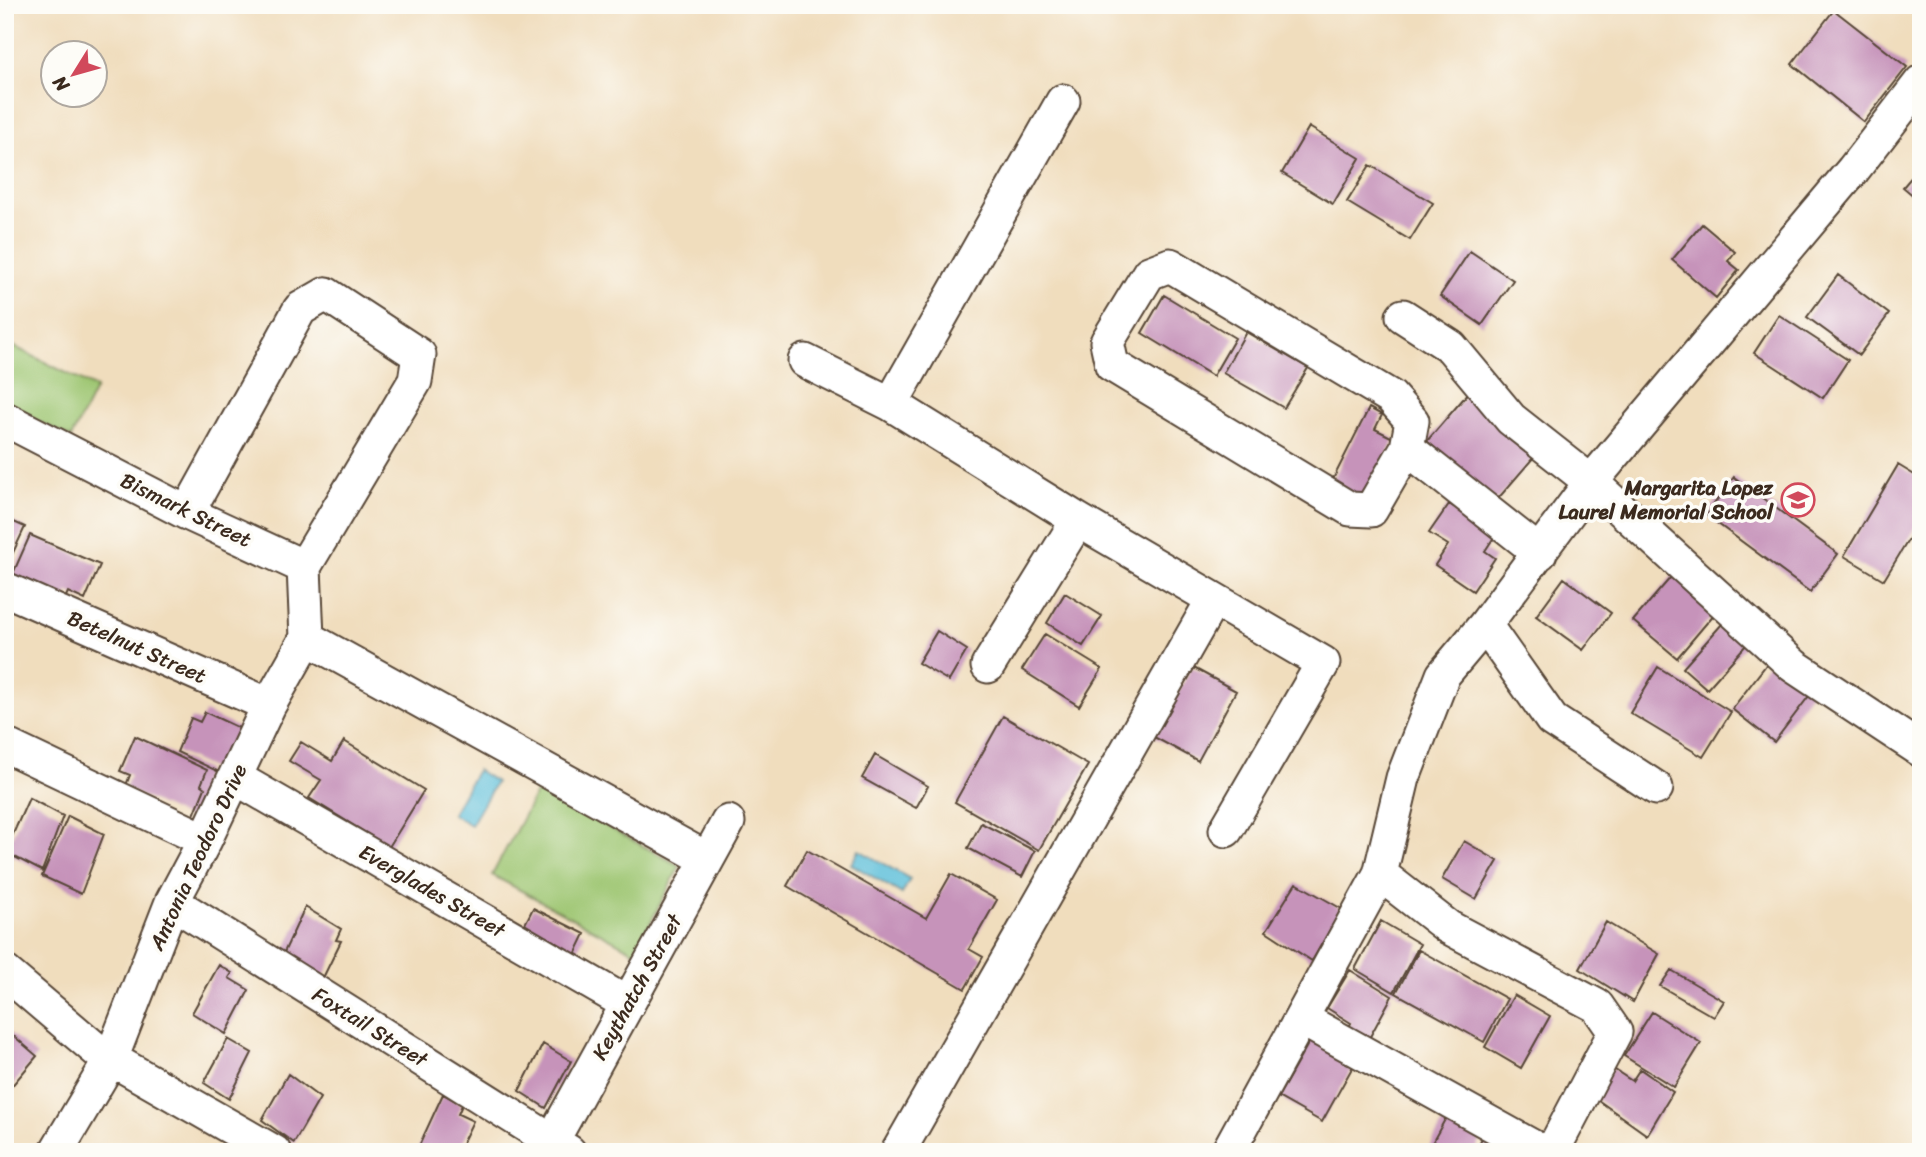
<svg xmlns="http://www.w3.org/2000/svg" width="1926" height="1157" font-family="Sriracha,sans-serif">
<rect width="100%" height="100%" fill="#fdfcf7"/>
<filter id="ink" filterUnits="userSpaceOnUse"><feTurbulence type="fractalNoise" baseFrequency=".0143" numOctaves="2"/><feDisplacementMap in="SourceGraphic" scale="14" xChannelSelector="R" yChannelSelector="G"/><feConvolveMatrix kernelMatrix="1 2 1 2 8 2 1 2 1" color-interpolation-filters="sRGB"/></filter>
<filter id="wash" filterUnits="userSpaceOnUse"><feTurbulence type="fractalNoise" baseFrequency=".00686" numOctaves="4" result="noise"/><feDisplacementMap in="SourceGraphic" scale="28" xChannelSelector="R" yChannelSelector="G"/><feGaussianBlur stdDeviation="1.57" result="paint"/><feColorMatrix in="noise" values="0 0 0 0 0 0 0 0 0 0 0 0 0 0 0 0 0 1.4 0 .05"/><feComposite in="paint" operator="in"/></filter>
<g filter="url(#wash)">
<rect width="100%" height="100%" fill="#f0ddbd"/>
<path fill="#9ec672" stroke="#6c7848" stroke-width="2" d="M5 342 96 388 71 438 5 405Z
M538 789 680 866 635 952 492 875Z"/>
<path fill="#5abed9" stroke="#4a747c" stroke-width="2" d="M477 770 496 782 471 825 452 814Z
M859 850 910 879 902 894 851 864Z"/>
<g id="blocks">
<path fill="#c693ba" d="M1834 10 1907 67 1864 122 1792 64Z
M1309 127 1360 158 1333 204 1282 173Z
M1370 165 1433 203 1410 240 1347 202Z
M1921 166V202L1903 187Z
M1702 224 1735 252 1728 261 1739 270 1716 298 1672 260Z
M1470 251 1513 280 1482 325 1440 296Z
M1838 275 1889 314 1859 355 1807 317Z
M1164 295 1235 338 1213 376 1142 333Z
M1779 315 1848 360 1823 398 1754 353Z
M1246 332 1308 368 1284 408 1223 373Z
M1470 391 1540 450 1496 501 1427 441Z
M1369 408 1382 415 1375 429 1395 439 1364 500 1331 483Z
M1898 465 1921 479V519L1884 580 1844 556Z
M1734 477 1838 554 1810 592 1706 515Z
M1449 504 1496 534 1485 551 1495 558 1473 591 1435 565 1448 545 1429 533Z
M5 518 25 527 11 557 5 554Z
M30 535 100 565 85 600 68 592 64 601 11 578Z
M1678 569 1721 606 1677 658 1633 621Z
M1564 578 1611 613 1583 650 1536 616Z
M1065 593 1102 616 1083 646 1047 623Z
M1730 615 1754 636 1707 689 1683 668Z
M937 631 967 650 949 681 918 663Z
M1045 634 1102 669 1079 706 1022 670Z
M1773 656 1815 688 1774 742 1732 709Z
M1192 667 1236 691 1198 761 1154 737Z
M1658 667 1731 712 1703 757 1630 713Z
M205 712 239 728 219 772 177 752 191 718 200 722Z
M1003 716 1088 765 1039 850 955 802Z
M135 736 207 770 201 785 205 788 192 820 125 788 130 775 120 771Z
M344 741 424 790 389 847 309 798 321 780 289 761 301 742 332 761Z
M875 755 928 786 916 808 862 778Z
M29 798 63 816 42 871 5 852Z
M68 816 104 834 81 894 42 876Z
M981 823 1035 851 1022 877 968 848Z
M1464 841 1498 861 1476 899 1442 879Z
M807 850 926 918 951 874 997 900 969 949 983 957 965 989 787 886Z
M1296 883 1342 909 1312 961 1266 931Z
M305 907 341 929 336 940 341 941 320 984 280 961Z
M533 908 585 934 573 959 521 932Z
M1381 921 1420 944 1394 992 1355 969Z
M1606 922 1659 954 1633 1002 1580 969Z
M1419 950 1507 999 1484 1042 1396 993Z
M219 965 232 973 229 978 249 990 226 1034 192 1013Z
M1350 970 1392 996 1366 1044 1346 1032 1351 1023 1327 1008Z
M1671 970 1724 1001 1714 1017 1660 986Z
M1514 995 1550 1016 1521 1068 1485 1047Z
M1652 1012 1701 1043 1674 1087 1624 1056Z
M8 1031 37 1056 5 1094V1035Z
M1312 1037 1356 1061 1322 1122 1278 1097Z
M228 1039 252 1053 229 1099 204 1083Z
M543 1044 571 1061 546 1108 519 1091Z
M1612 1068 1632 1081 1640 1069 1673 1092 1647 1135 1595 1098Z
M288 1074 320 1098 294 1143 262 1120Z
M443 1094 462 1105 458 1114 473 1121 458 1152H425L418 1148Z
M1448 1114 1484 1134 1475 1152H1427Z
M1489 1138 1513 1152H1482Z"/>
</g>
</g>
<g filter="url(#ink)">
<use href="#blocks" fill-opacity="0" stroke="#564536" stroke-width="2"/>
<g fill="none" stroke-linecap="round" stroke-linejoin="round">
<defs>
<path id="street" d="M1170 265 1391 397 1412 421 1407 448 1371 510 1350 509 1112 365 1107 342 1149 273Z
M1403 316 1451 347 1511 419 1591 482 1794 666 1921 750
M805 361 891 404 1078 520 1323 663 1226 830
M891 404 1063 101
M5 419 187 513 304 567 307 638 269 705 205 840 172 902 111 1059 56 1152
M1407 448 1540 553
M187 513 300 309 326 294 419 355 415 381 304 567
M5 589 269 705
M1485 625 1552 720 1656 788
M307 638 707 859
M988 666 1078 520
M5 745 205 840
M236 778 628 1004
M1380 874 1448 927 1597 1006 1615 1032 1552 1152
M172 902 569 1152
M5 972 99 1052 274 1152
M1302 1019 1542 1152
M546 1152 728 822
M898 1152 1213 600
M1228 1152 1380 874 1403 778 1443 675 1485 625 1591 482 1853 170 1921 82"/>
</defs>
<use href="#street" stroke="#564536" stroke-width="37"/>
<use href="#street" stroke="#fff" stroke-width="33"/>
</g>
</g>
<defs>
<symbol id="school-ring" viewBox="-11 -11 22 22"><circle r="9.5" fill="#fdfcf7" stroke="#d1495b" stroke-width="1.5"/><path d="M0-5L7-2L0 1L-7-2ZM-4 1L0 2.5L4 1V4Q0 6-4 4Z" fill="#d1495b"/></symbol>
</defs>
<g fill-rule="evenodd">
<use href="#school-ring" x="1779" y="481" width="38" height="38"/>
</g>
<g text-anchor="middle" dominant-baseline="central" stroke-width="7" stroke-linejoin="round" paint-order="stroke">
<g font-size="21" font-weight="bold" fill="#3b2a1e" stroke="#fdfcf7" text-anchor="end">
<text x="1773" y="488">Margarita Lopez<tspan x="1773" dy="24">Laurel Memorial School</tspan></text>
</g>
<g font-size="21" fill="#3b2a1e" stroke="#fdfcf7">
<text transform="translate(186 510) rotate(26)">Bismark Street</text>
<text transform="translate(137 647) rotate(24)">Betelnut Street</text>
<text transform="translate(198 857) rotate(-65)">Antonia Teodoro Drive</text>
<text transform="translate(432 891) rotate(30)">Everglades Street</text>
<text transform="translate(637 987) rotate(-61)">Keythatch Street</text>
<text transform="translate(370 1027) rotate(32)">Foxtail Street</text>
</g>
</g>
<rect width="1926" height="1157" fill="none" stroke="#fdfcf7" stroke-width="28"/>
<g transform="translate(74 74) rotate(233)"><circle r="33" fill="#fdfcf7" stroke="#afa8a0" stroke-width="2"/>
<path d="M0-5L12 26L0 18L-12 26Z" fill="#d1495b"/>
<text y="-10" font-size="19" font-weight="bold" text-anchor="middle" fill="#3b2a1e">N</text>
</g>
</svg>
